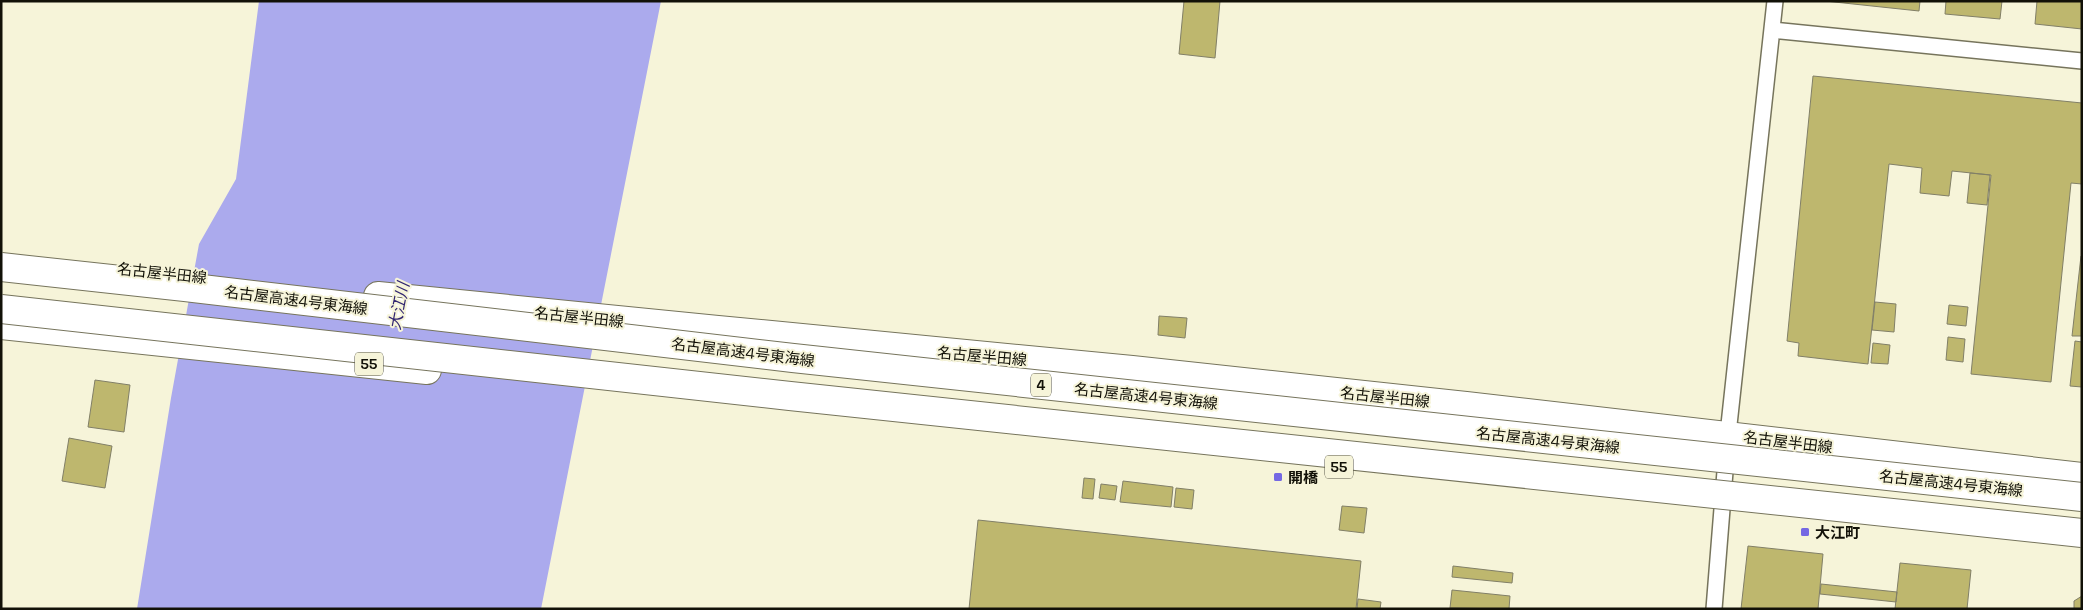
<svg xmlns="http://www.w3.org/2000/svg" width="2083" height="610" font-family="'Space Grotesk','Noto Sans JP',sans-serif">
<rect width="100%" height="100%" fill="#f6f4d9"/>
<path fill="#abaaed" d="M259 1H661L541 609H137L171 398 199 244 236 179Z"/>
<path fill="#beb76e" stroke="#817f67" d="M1184 1H1220L1215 58 1179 54Z
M1825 1H1920L1919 11Z
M1946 1H2002L2000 19 1945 14Z
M2037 1H2082V29L2035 24Z
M1813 76 2082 103V184L2071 183 2051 382 1971 374 1991 175 1952 171 1949 196 1920 193 1922 168 1889 164 1868 364 1798 356 1799 343 1787 341Z
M1970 173 1990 175 1987 205 1967 203Z
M2081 256H2082V336H2072Z
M1875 302 1896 304 1894 332 1872 330Z
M1949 305 1968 307 1966 326 1947 324Z
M1159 316 1187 318 1185 338 1158 335Z
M1948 337 1965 339 1963 362 1946 360Z
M2075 341 2082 342V387L2070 386Z
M1873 343 1890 345 1888 364 1871 363Z
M95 380 130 385 124 432 88 427Z
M69 438 112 446 105 488 62 481Z
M1084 478 1095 479 1093 499 1082 498Z
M1123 481 1173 487 1171 507 1120 502Z
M1101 484 1117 486 1115 500 1099 498Z
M1176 488 1194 490 1192 509 1174 507Z
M1342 506 1367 508 1364 533 1339 530Z
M978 520 1361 561 1356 609H969Z
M1748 546 1823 554 1818 609H1741Z
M1900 563 1971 570 1967 609H1895Z
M1453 566 1513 573 1512 583 1452 577Z
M1821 584 1897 592 1896 602 1820 594Z
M1452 590 1510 596 1509 609 1450 608Z
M2082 596V609H2074V601Z
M1358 599 1381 602 1380 609H1357Z"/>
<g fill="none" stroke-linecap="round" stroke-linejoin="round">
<defs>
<path id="lane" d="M1772 30 2082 61
M1714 609 1728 434 1775 1"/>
<path id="primary" d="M378 296C629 323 881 344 1132 370 1449 403 1765 439 2082 477
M1 325 427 370"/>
</defs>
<use href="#lane" stroke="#76745c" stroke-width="18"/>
<use href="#primary" stroke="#76745c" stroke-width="30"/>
<use href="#lane" stroke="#fff" stroke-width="15"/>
<use href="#primary" stroke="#fff" stroke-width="28"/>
<defs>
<path id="highway-bridge" d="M1 267 185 287 793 358 2082 497
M1 309 790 396 2082 533"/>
</defs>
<use href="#highway-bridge" stroke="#76745c" stroke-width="30" stroke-linecap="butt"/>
<use href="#highway-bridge" stroke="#fff" stroke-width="28"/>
</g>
<g fill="#7568e3" stroke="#f6f4d9" stroke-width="2">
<rect x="1273" y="472" width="10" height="10" rx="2.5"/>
<rect x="1800" y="527" width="10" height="10" rx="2.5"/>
</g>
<g text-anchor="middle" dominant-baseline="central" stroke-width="4" stroke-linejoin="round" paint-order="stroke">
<g fill="#f6f4d9" stroke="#565547" stroke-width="1">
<rect x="355" y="352.5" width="28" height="23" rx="4"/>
<rect x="1031" y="373.5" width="20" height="23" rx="4"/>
<rect x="1325" y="455.5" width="28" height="23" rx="4"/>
</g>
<g font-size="14" font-weight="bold" fill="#121108">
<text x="369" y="364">55</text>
<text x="1041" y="385">4</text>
<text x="1339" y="467">55</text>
</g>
<g font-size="15" fill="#121108" stroke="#f6f4d9">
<text transform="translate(162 273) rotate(6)">名古屋半田線</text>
<text transform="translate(296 300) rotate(7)">名古屋高速4号東海線</text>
<text transform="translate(579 317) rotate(6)">名古屋半田線</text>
<text transform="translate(743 352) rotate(7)">名古屋高速4号東海線</text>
<text transform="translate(982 356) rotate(5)">名古屋半田線</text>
<text transform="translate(1146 396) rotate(6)">名古屋高速4号東海線</text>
<text transform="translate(1385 397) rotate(6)">名古屋半田線</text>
<text transform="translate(1548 440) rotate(6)">名古屋高速4号東海線</text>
<text transform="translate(1788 442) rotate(7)">名古屋半田線</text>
<text transform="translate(1951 483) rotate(6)">名古屋高速4号東海線</text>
</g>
<g font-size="15" font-weight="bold" fill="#121108" stroke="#f6f4d9" text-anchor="start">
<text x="1288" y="477">開橋</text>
<text x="1815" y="532">大江町</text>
</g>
<g font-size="16" font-style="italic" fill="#322671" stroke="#f6f4d9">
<text transform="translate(399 306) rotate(-79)">大江川</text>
</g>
</g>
<rect width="2083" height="610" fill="none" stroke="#121108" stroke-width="5"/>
</svg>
